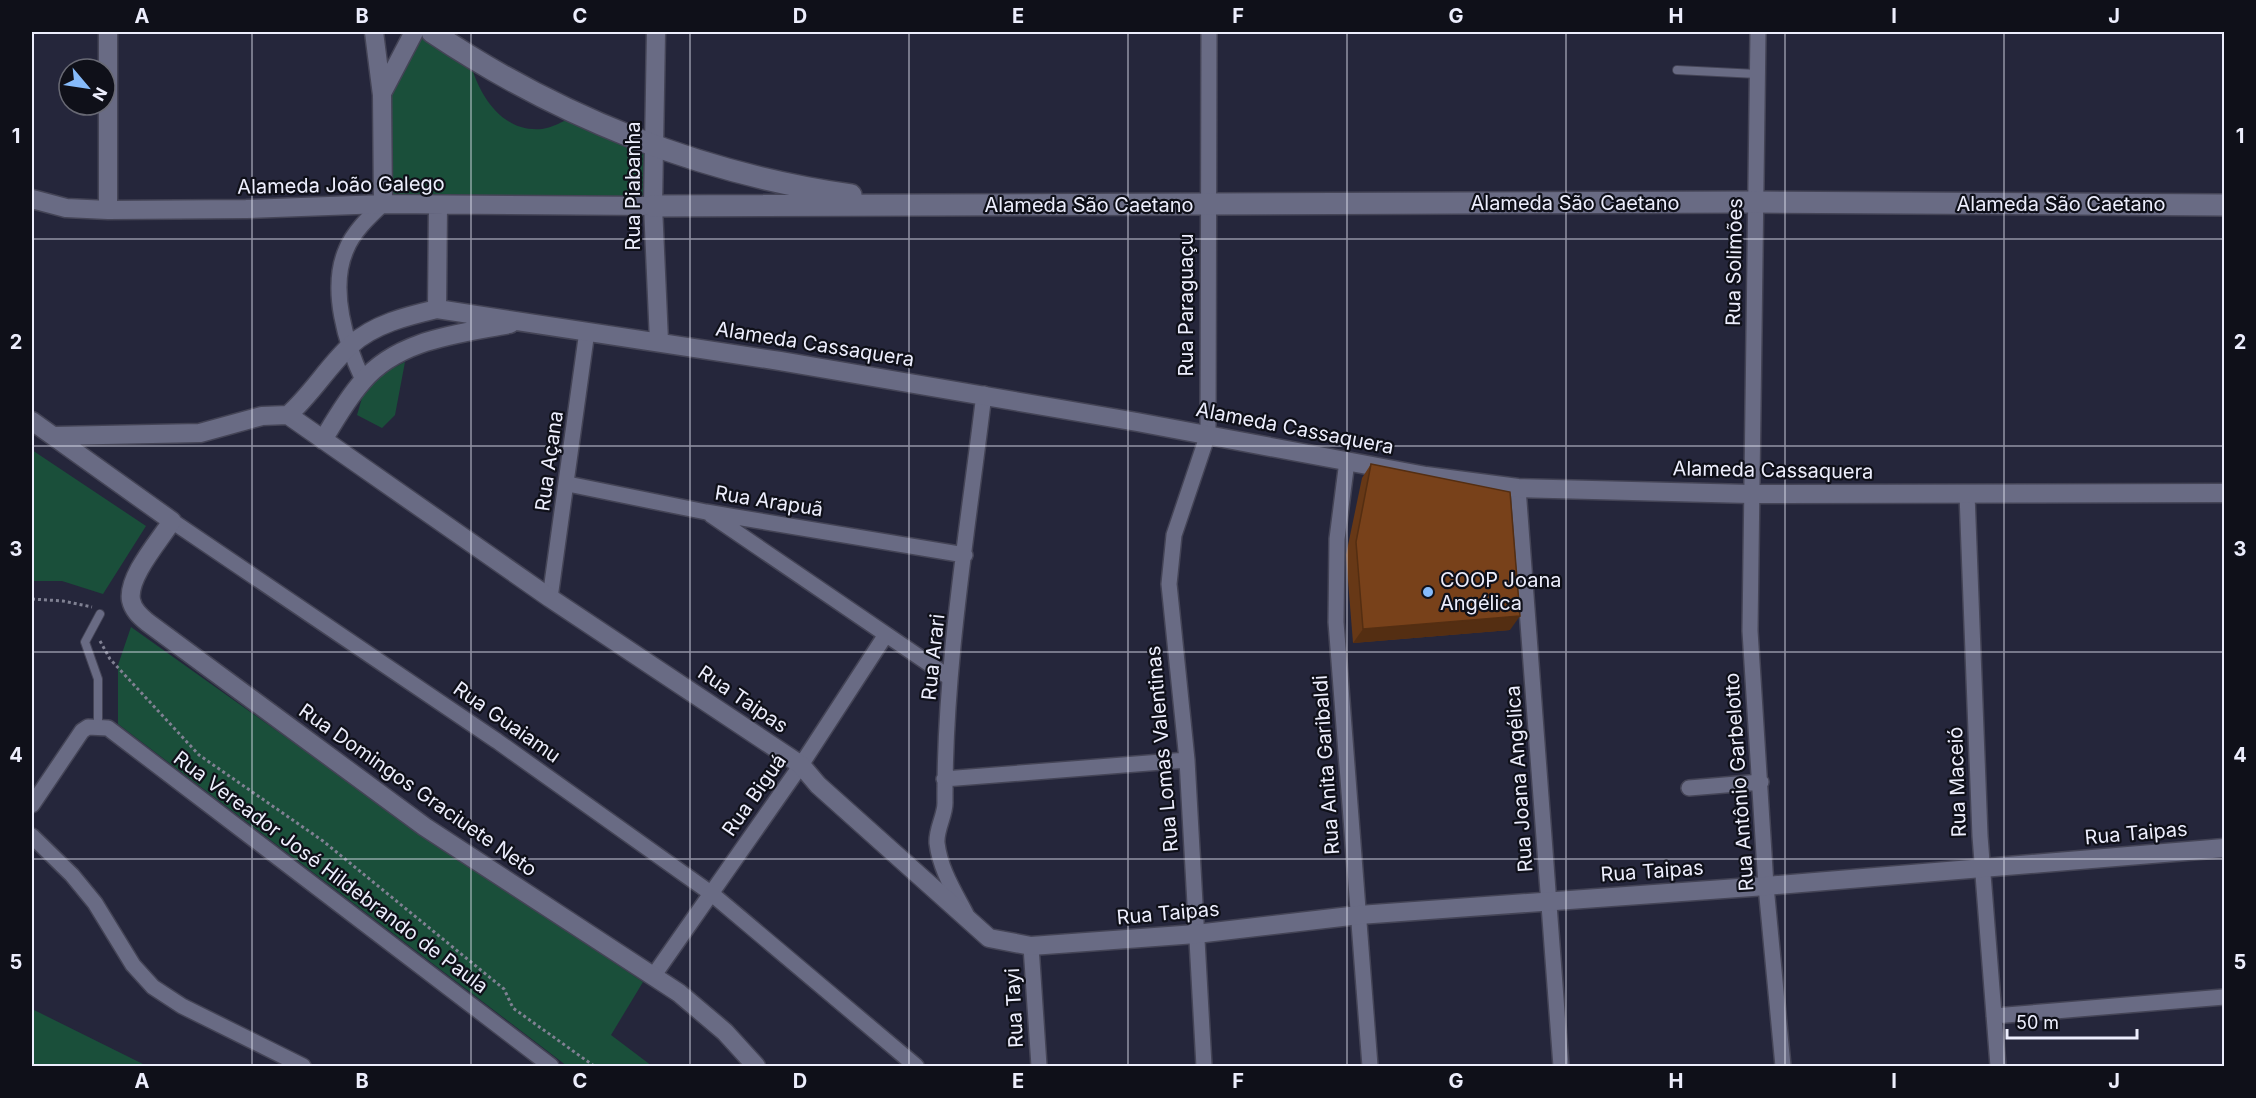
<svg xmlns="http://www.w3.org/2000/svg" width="2256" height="1098" font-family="Inter,sans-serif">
<rect width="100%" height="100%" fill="#25263b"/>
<path fill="#1a4f3a" d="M419 32 470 62C479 95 502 133 542 129 552 128 563 121 573 117L649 151 648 200 389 195 386 99Z
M405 362 395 415 382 428 357 415 367 381Z
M32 450 146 526 103 594 62 581H32Z
M131 627 412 827 643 982 611 1035 652 1066H567L118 724V665Z
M32 1009 147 1066H36L32 1064Z"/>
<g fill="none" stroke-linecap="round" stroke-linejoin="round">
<defs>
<path id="service" d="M1677 70 1757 74
M98 727V679L85 642 100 614"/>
<path id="minor" d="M1758 32 1750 631 1766 886 1783 1066
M363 380C346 344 329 289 346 250 353 232 369 217 383 204
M1347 461 1337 539 1336 622 1370 1066
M568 484 706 512 965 555
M1518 488 1561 1066
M1967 494 1980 836 1998 1066
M711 515 950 678
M172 521 497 741 712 894 916 1066
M550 598 587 331
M944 779 1187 760
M1689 788 1761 782
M32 805 82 731 88 727 108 728 551 1066
M32 836 72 875 95 903 133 965 153 987 182 1006 303 1066
M966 914C954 891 940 869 937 843 936 829 945 816 945 803 944 667 968 529 984 394
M1031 946 1039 1066
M654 975 801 765 885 636
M1994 1016 2224 997
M1204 1066 1187 760 1169 584 1174 535 1208 434 1209 32"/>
<path id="tertiary" d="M108 32V210
M374 32 382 95 383 204
M656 32 653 206 659 341
M382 93 414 32
M32 199 66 208 108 210 246 209 383 204 653 206
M437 309 438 205
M288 415C312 394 328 366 351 345 374 324 407 316 437 309L780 361 1137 422 1426 476 1518 488 1750 494 2224 493
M32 421 172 521C160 540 127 577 131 600 133 610 140 616 147 622L425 827 679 993 725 1032 756 1066
M55 436 200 433 262 416 288 415 550 598 801 765 818 785 989 938 1031 946 1196 934 1359 915 1766 886 2224 848
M323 440C335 420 347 399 362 382 398 339 459 334 510 324"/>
<path id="secondary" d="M432 32C557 116 701 174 851 195
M653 206 1756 202 2224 205"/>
</defs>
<use href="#service" stroke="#444456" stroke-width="10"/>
<use href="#minor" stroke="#444456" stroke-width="18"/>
<use href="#tertiary" stroke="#444456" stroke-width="21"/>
<use href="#secondary" stroke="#444456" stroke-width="24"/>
<path stroke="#808193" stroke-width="3" stroke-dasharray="3 3" stroke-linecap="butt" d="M32 599 63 601 92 607
M100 641 110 659 199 755 323 841 504 989 513 1008 594 1066"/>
<use href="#service" stroke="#696b84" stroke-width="8"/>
<use href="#minor" stroke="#696b84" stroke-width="15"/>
<use href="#tertiary" stroke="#696b84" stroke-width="18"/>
<use href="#secondary" stroke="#696b84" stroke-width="21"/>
</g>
<path fill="#673816" d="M1371 464 1510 630 1353 643 1346 555 1362 478Z"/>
<path fill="#542e12" d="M1520 616 1510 630 1353 643 1363 629Z"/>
<path fill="#78411a" stroke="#542e12" stroke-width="1.5" d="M1371 464 1510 492 1520 616 1363 629 1356 542Z"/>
<path fill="none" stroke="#edeefd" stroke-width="1.5" stroke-opacity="0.55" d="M252 32V1066M471 32V1066M690 32V1066M909 32V1066M1128 32V1066M1347 32V1066M1566 32V1066M1785 32V1066M2004 32V1066M32 239H2224M32 446H2224M32 652H2224M32 859H2224"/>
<circle fill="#86bbfb" stroke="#0f1019" stroke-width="2" cx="1428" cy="592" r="6"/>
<g text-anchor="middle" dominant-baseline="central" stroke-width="4.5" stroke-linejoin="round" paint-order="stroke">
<g font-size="20" fill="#edeefd" stroke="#0f1019">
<text transform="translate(341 185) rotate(-1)">Alameda João Galego</text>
<text transform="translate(633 186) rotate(-90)">Rua Piabanha</text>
<text x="1575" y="203">Alameda São Caetano</text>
<text x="2061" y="204">Alameda São Caetano</text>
<text x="1089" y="205">Alameda São Caetano</text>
<text transform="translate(1734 262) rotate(-89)">Rua Solimões</text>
<text transform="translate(1186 305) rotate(-90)">Rua Paraguaçu</text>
<text transform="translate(815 344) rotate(9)">Alameda Cassaquera</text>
<text transform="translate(1295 428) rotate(11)">Alameda Cassaquera</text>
<text transform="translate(549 461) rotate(-82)">Rua Açana</text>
<text transform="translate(1773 470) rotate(1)">Alameda Cassaquera</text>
<text transform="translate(769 501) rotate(9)">Rua Arapuã</text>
<text transform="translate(933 657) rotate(-84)">Rua Arari</text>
<text transform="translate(743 699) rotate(34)">Rua Taipas</text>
<text transform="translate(507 722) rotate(35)">Rua Guaiamu</text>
<text transform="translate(1162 749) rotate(-95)">Rua Lomas Valentinas</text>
<text transform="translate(1326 765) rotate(-94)">Rua Anita Garibaldi</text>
<text transform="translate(1519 779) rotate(-94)">Rua Joana Angélica</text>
<text transform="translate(1739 782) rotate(-94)">Rua Antônio Garbelotto</text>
<text transform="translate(1957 782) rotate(-92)">Rua Maceió</text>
<text transform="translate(418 790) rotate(35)">Rua Domingos Graciuete Neto</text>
<text transform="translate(754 795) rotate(-55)">Rua Biguá</text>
<text transform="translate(2136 833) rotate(-5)">Rua Taipas</text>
<text transform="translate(1652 871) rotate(-4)">Rua Taipas</text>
<text transform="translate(331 872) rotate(37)">Rua Vereador José Hildebrando de Paula</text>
<text transform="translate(1168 913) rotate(-5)">Rua Taipas</text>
<text transform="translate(1014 1008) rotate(-93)">Rua Tayi</text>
</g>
<g font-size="20" fill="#edeefd" stroke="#0f1019" text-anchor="start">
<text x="1440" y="580">COOP Joana<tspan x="1440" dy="23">Angélica</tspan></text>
</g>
</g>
<rect width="2256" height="1098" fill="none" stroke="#0f1019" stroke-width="66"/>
<g transform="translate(87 87) rotate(119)"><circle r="28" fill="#0f1019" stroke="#686974" stroke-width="1.5"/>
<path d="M0-4.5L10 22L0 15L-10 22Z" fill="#86bbfb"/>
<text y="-9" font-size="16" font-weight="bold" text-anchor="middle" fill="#edeefd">N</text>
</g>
<path d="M2007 1029v9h130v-9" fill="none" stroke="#edeefd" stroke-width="3"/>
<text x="2016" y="1029" font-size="18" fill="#edeefd" stroke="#0f1019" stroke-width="4.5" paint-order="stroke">50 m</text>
<rect x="33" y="33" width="2190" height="1032" fill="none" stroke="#edeefd" stroke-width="2"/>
<g font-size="20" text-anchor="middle" font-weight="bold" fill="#edeefd">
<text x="142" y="23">A</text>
<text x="362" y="23">B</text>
<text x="580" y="23">C</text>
<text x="800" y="23">D</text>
<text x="1018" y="23">E</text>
<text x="1238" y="23">F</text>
<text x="1456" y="23">G</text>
<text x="1676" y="23">H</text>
<text x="1894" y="23">I</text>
<text x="2114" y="23">J</text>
<text x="16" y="143">1</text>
<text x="2240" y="143">1</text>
<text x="16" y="349">2</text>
<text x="2240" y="349">2</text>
<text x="16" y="556">3</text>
<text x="2240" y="556">3</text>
<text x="16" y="762">4</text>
<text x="2240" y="762">4</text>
<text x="16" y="969">5</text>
<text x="2240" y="969">5</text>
<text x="142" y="1088">A</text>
<text x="362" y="1088">B</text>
<text x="580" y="1088">C</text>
<text x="800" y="1088">D</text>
<text x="1018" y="1088">E</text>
<text x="1238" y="1088">F</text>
<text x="1456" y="1088">G</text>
<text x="1676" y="1088">H</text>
<text x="1894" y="1088">I</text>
<text x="2114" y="1088">J</text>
</g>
</svg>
